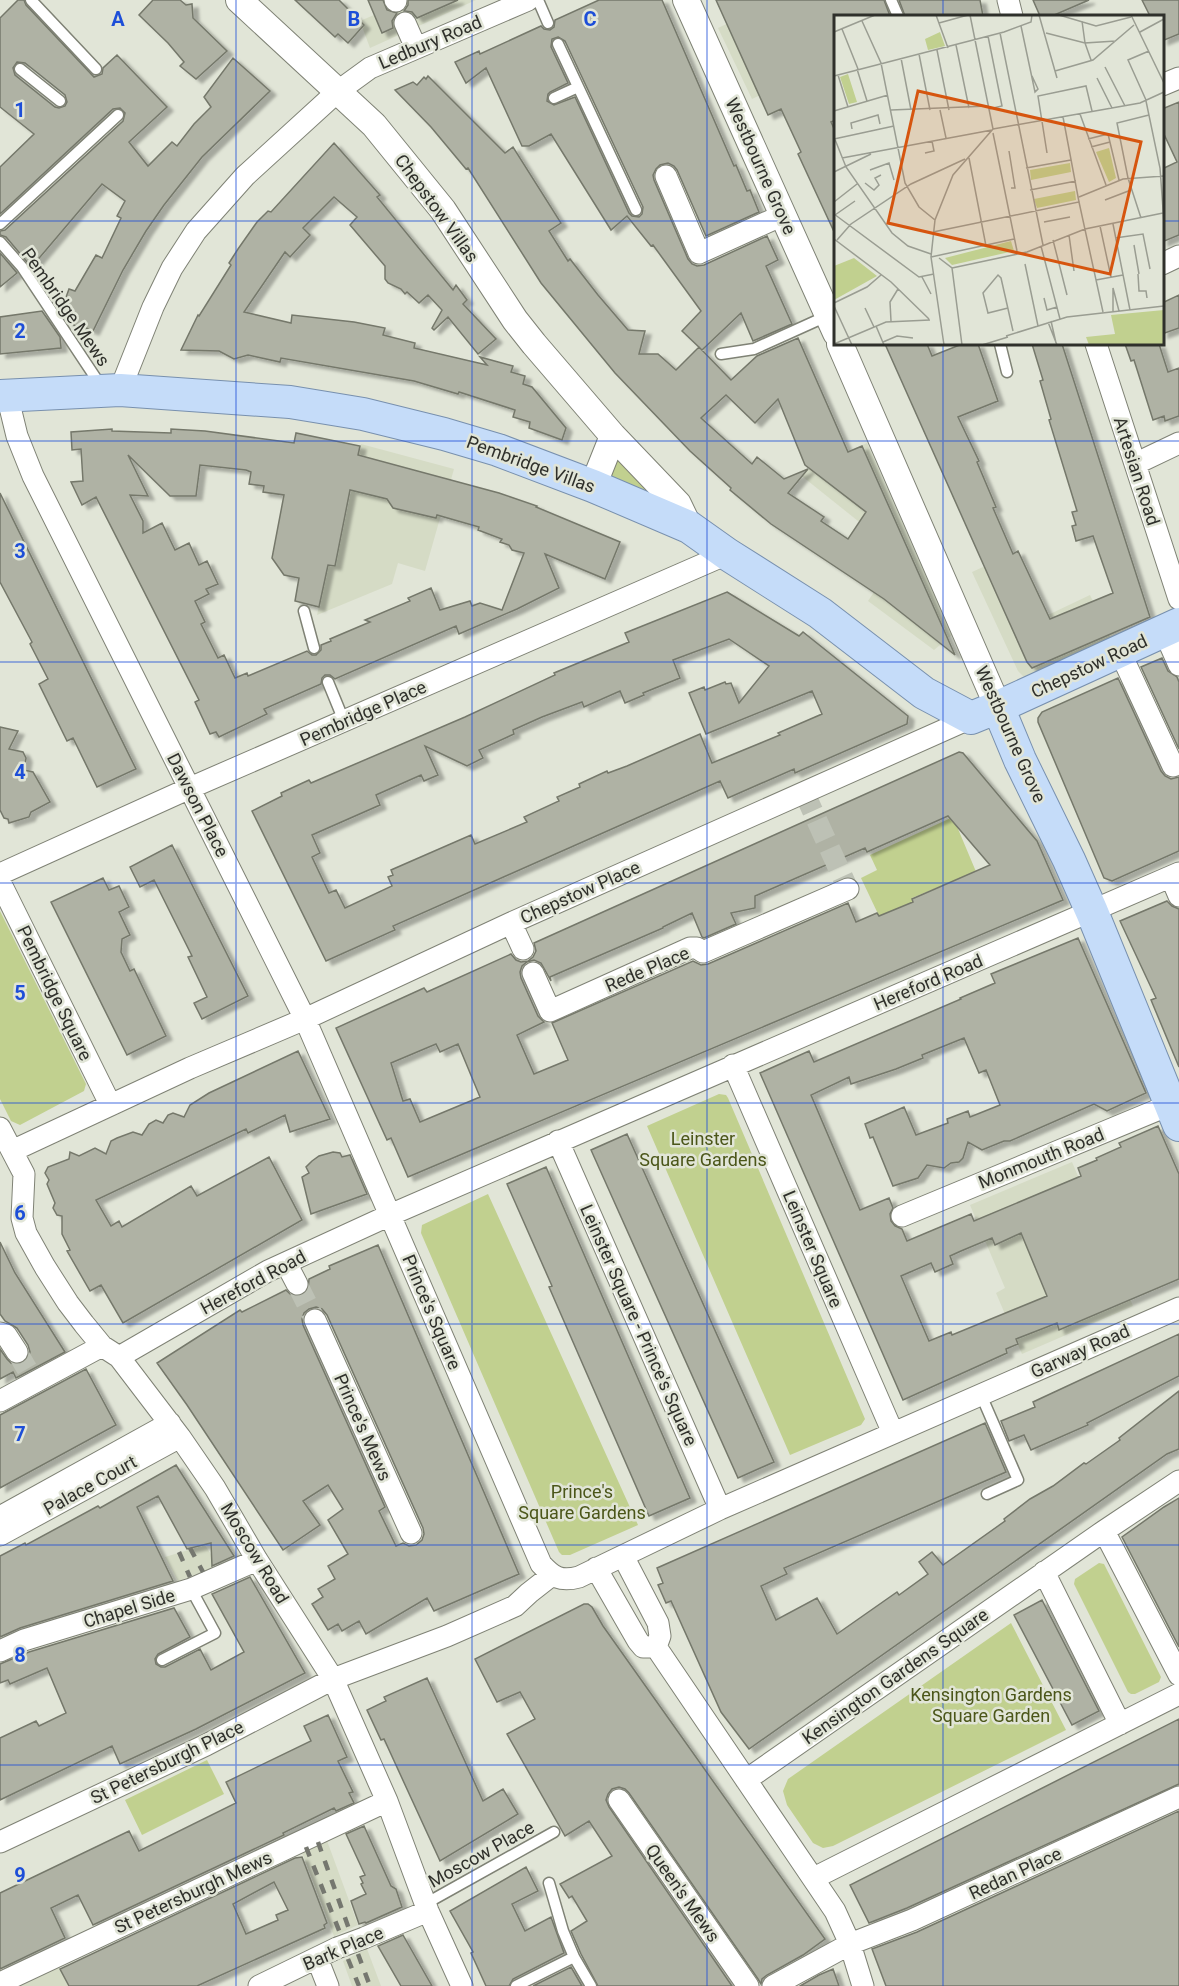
<svg xmlns="http://www.w3.org/2000/svg" width="1179" height="1986" font-family="Roboto,sans-serif">
<defs>
<filter id="shadow"><feDropShadow dx="6" dy="4" stdDeviation="1.5" flood-color="#0004"/></filter>
</defs>
<rect width="100%" height="100%" fill="#e1e5d7"/>
<path fill="#d5dbc5" d="M409 0H476L370 48 360 21Z
M739 18 773 89 752 99 718 28Z
M867 443 952 635 934 650 868 601 896 559 868 529 798 473Z
M361 444 454 469 425 571 398 563 392 584 317 615 328 565 335 566Z
M1018 551 1048 615 1090 595 1112 641 1030 676H1023L1018 671 972 572Z
M1072 1162 1133 1306 1022 1354 996 1293 1005 1288 970 1205Z
M205 1545 212 1556V1568L178 1581 165 1557Z
M326 1838 358 1925 334 1936 301 1850Z
M367 1949 381 1986H352L343 1961Z
M56 1960 68 1986H3Z"/>
<path fill="#c1d08f" d="M617 458 649 488 647 492 609 477Z
M953 817 977 874 960 878 912 898 913 902 879 916 861 878 877 870 870 855Z
M0 911 86 1084 84 1091 20 1125 11 1121 0 1099Z
M719 1094 726 1095 728 1098 865 1419 861 1425 790 1455 647 1126Z
M488 1194 638 1525 570 1555H562L559 1552 421 1233 422 1225Z
M1099 1563 1104 1564 1161 1677 1159 1682 1135 1694H1131L1128 1692 1074 1584 1075 1579Z
M1011 1623 1066 1730 833 1846 823 1848 813 1843 787 1805 783 1791 788 1779Z
M207 1760 224 1794 142 1835 125 1800Z"/>
<path fill="#afb2a4" stroke="#75786b" stroke-width="1.5" fill-rule="evenodd" filter="url(#shadow)" d="M18 0H24L26 5 94 77 102 74 103 68 117 55 167 107 129 142 148 166 172 142 177 146 194 124 211 107 204 97 233 58 270 91 202 157 164 205 146 231 123 270 93 331 84 327 82 330 67 321 55 303 58 296 65 300 69 289 75 291 96 255 102 258 121 218 117 216 125 201 102 184 35 263 32 260 28 263 6 237 0 235V231L5 230 123 121 125 113 120 108 113 109 0 214V167L34 134 0 107V18ZM17 62 25 63 65 95 67 102 65 106 59 108 55 107 15 75 13 68Z
M153 0H180L186 5 192 4 193 18 227 51 196 79 180 66 184 62 168 43 139 15Z
M295 0H339L364 25 348 43 338 34 335 37Z
M368 0H383L387 10 397 13 392 21 393 28 382 33Z
M408 0H458L417 18 412 12 404 11 408 5Z
M599 0H662L734 166 736 165 747 191 750 190 759 212 706 236 677 170 674 166 668 163 660 165 656 169 653 175 654 180 688 259 692 264 697 266 704 265 767 236 778 260 766 266 792 324 753 341 741 313 702 350 682 331 701 311 653 245 651 246 627 216 611 230 551 134 529 146H522L486 68 466 83 455 62 479 51 480 54 541 26 544 29 550 30 554 27 555 20ZM558 37 565 41 643 207 642 214 639 217 632 216 629 213 575 97 554 105 547 101 548 94 550 92 568 83 551 47 552 39Z
M716 0H884L890 16H836V120L831 122 836 133V236L798 154 801 152 781 109 768 115Z
M899 0H980L983 16H905Z
M1033 0H1089L1052 16H1040Z
M1142 0H1179V34L1162 41V16H1150Z
M428 76 505 153 513 147 561 223 549 231 568 261 570 259 598 295 628 330 645 331 639 354H658L676 370 699 347 731 380 757 356 798 338 848 452 862 446 955 655 884 599 771 524 730 490 731 488 690 451 615 373 541 283 468 168 466 169 431 127 395 90 413 82 417 85 424 77 426 79ZM726 395 755 423 778 399 805 465 866 512 848 539 821 521 824 517 788 493 808 469 784 479 757 457 752 464 701 418Z
M1179 102V235L1162 242V169L1177 162 1162 130V109Z
M334 143 380 195 377 197 453 290 456 285 467 300 463 304 496 339 478 354 448 317 434 330 432 328 442 310 428 295 419 303 407 292 405 294 401 289 388 283 385 279V266L350 225 357 217 334 197 303 228 310 235 290 257 285 252 244 312 291 323 292 315 354 322 385 328 383 335 415 343 414 348 487 365 480 357 513 366 511 372 525 376 523 384 532 387 566 428 562 440 529 428 530 422 513 417 515 410 459 392 458 394 414 381 281 358 280 362 248 355 234 359 219 351 181 350 198 315 199 316 231 265 229 263 238 249 257 222 268 211 271 212Z
M0 253 17 273 0 287Z
M1179 295V328L1162 334V303Z
M42 311 60 337 61 348 0 354V317Z
M885 344H927L932 356 962 344H978L998 401 958 417 979 461 977 462 996 507 993 508 1013 554 1018 551 1050 619 1113 593 1093 536 1076 541 1072 526 1076 525 1072 512 1077 511 1049 420 1051 419 1040 381 1043 380 1032 344H1062L1150 617 1032 668 1027 662 1001 604Z
M1125 344H1159L1168 372 1179 368V416L1165 421 1164 416 1153 420 1134 360 1131 361Z
M112 429V431L171 433V429L205 431 294 443 296 433 360 446 358 455 499 493 537 506 536 507 620 542 605 579 545 554 559 588 517 609 459 634 456 626 335 679 330 675H325L322 678 321 684 264 709 267 714 219 737 216 732 210 734 195 702 199 700 96 497 82 505 71 482 83 481 81 449 72 450 71 432ZM128 455 170 496H196L200 465 246 470 251 472 249 484 264 486 263 492 284 495 272 558 284 575 299 578 295 601 319 607 328 565 335 566 350 490 387 499 393 508 436 518 437 515 479 527 478 530 502 539 500 542 509 545 512 550 524 553 502 610 480 603 472 606 470 601 440 610 431 588 408 598 410 601 365 620 370 622 330 639 331 641 321 645V650L316 655H312L307 651 248 676 247 673 235 678 224 655 218 658 201 624 205 622 195 601 209 594 206 589 218 584 207 561 199 565 189 543 175 550 162 523 143 533V521L130 495 148 496Z
M0 493 136 769 97 787 73 738 67 741 39 684 48 679 30 644 32 642 0 582Z
M727 592 799 636 803 632 908 716 907 724 795 773 794 769 728 798 720 781 393 926 395 930 326 961 252 811 282 796 281 793 309 780 311 783 465 717 555 675 554 673 629 642 625 633ZM729 639 769 666 739 703 731 683 726 684 725 682 705 690 704 687 689 693 706 734 812 691 822 714 778 733 780 735 712 763 700 734 627 766 608 773 607 771 579 784 580 787 557 797 559 801 524 817 527 822 475 844 471 835 391 870 393 875 388 877 392 886 345 908 336 890 329 893 312 857 320 853 312 835 380 805 376 795 421 775 424 781 438 775 425 746 467 766 483 758 479 750 514 734 513 730 542 717 582 702 584 707 620 691 625 703 644 695 643 693 680 678 673 660Z
M1162 658 1168 671 1177 677 1179 682V749L1141 667Z
M1118 678 1161 771 1165 776 1171 779 1179 777V851L1112 881 1104 878 1038 722V718L1042 712Z
M0 727 18 731 9 749 23 752 26 758 24 770 33 772 50 802 31 812 29 817 9 823 8 819 4 818 0 810Z
M959 752 963 753 1037 841 1063 900 408 1177 391 1138 387 1140 336 1028 424 988 427 992 511 954 516 960 521 962 528 961 533 957 536 951 534 943ZM948 816 990 865 912 899 913 902 879 916 877 913 856 922 848 903 708 964 701 965 693 961 552 1023 568 1060 534 1074 517 1035 544 1022 538 1016 521 978 520 972 522 966 527 962 534 960 541 963 551 981 550 977 663 928V927L692 913 702 937 704 938 736 924 731 913 755 908V896L865 848 867 852ZM436 1044 440 1052 458 1044 480 1097 420 1122 410 1099 403 1101 391 1063Z
M172 845 248 996 202 1019 194 1003 207 997 188 957 192 956 154 880 140 887 130 867Z
M103 878 109 890 119 886 129 907 119 912 130 935 122 939 121 952 130 971 134 969 166 1036 127 1055 51 902Z
M1167 901 1172 906 1179 909V1067L1151 1000 1156 998 1120 921Z
M1078 938 1146 1093 1107 1111 1094 1104 1010 1141H1004L982 1150 968 1142 963 1158 959 1162 951 1163 944 1168 927 1165 918 1178 893 1186 873 1137 870 1138 865 1124 904 1107 916 1135 948 1123 947 1119 968 1111 970 1117 1000 1105 986 1070 979 1073 964 1038 922 1055 923 1058 896 1069 851 1084 849 1077 811 1095 860 1210 889 1198 893 1208 890 1214 891 1221 895 1226 902 1229 907 1241 971 1214 974 1221 1081 1176 1078 1168 1097 1160 1096 1158 1121 1147 1119 1143 1158 1126 1179 1174V1279L1059 1330 1057 1323 1016 1339 1018 1344 1006 1349 1007 1353 903 1400 760 1073 809 1051 814 1062 961 999 960 998 995 983 991 974ZM1021 1233 1047 1296 952 1335 951 1332 929 1341 901 1276 931 1263 935 1272 953 1264 950 1256 961 1251 992 1238 995 1245Z
M298 1051 330 1119 290 1132 285 1115 248 1133 246 1129 96 1200 111 1226 119 1221 122 1227 191 1186 197 1196 269 1157 302 1220 123 1323 101 1285 90 1291 67 1251 70 1250 62 1234V1216L57 1215 53 1208 55 1203 47 1184 49 1180 45 1173 48 1167 69 1159 70 1152 79 1156 95 1148 106 1154 111 1141 117 1138 133 1132 142 1135 149 1124 156 1120 163 1123 168 1115 173 1113 184 1117 190 1105 209 1093Z
M627 1134 774 1462 738 1478 591 1150Z
M333 1152 340 1153 342 1157 350 1155 367 1194 311 1214 302 1177 309 1173 306 1167 312 1161 319 1156Z
M546 1167 690 1498 649 1516 549 1287 552 1286 507 1184Z
M0 1242 15 1273 65 1352 16 1378 13 1372 0 1379V1349L7 1359 11 1363 17 1365 24 1362 28 1358 30 1352 28 1345 17 1328 5 1321 0 1314Z
M378 1245 519 1574 434 1611 427 1598 366 1634 359 1621 342 1631 338 1624 328 1630 312 1604 323 1597 318 1589 335 1579 328 1566 348 1554 328 1520 343 1509 328 1485 303 1501 320 1525 283 1550 187 1405 157 1363 240 1310 242 1312 286 1290 290 1294 296 1297 303 1295 308 1290 309 1279 330 1269 329 1266ZM316 1307 322 1309 327 1315 423 1528 424 1534 422 1540 416 1545 409 1546 403 1543 396 1546 379 1511 385 1507 303 1325 302 1319 304 1313 309 1309Z
M1179 1334V1376L1087 1423 1088 1425 1031 1450 1024 1435 1009 1441 1001 1421 1035 1407 1033 1402Z
M86 1369 116 1425 0 1488V1415Z
M1179 1391V1449L1167 1454 749 1749 721 1712 671 1601 666 1603 658 1585 663 1583 657 1568 985 1423 1006 1472 784 1568 787 1574 761 1586 776 1620 817 1598 837 1634 897 1592 899 1595 928 1574 919 1562 932 1552 943 1565 1005 1521 1004 1519 1030 1499 1053 1486 1084 1463 1086 1464 1120 1440 1119 1438Z
M176 1465 234 1556 212 1566 211 1543 187 1549 158 1496 137 1507 173 1581 20 1628 0 1637V1556L25 1543 26 1545 98 1506 100 1508Z
M1179 1498V1647L1122 1537 1164 1507Z
M250 1577 305 1673 196 1729 120 1764 112 1746 0 1800V1738L36 1721 39 1726 66 1713 47 1668 10 1684 8 1680 0 1683V1664L29 1652 174 1608 190 1637 158 1654 155 1659 156 1664 161 1667H165L200 1649 211 1670 244 1652 212 1594Z
M1042 1600 1099 1711 1072 1725 1014 1615Z
M584 1604H588L592 1607 603 1626 825 1939 803 1955 767 1975 762 1979 761 1984 758 1979 629 1793 625 1789 619 1787 612 1789 608 1794 606 1800 609 1807 732 1986H598L581 1954 571 1931 587 1921 572 1896 569 1898 560 1884 612 1856 589 1821 565 1836 507 1734 535 1719 520 1692 497 1702 475 1659Z
M427 1678 483 1801 503 1789 518 1814 440 1861 384 1739 381 1740 367 1710 386 1701 384 1697Z
M328 1715 347 1757 338 1761 353 1792 349 1793 354 1803 336 1811 334 1808 283 1833 284 1835 93 1925 78 1895 51 1908 65 1938 0 1969V1893L129 1831 139 1851 236 1803 226 1782 311 1741 304 1726Z
M1179 1719V1784L907 1908 869 1923 850 1885Z
M1179 1811V1986H886L872 1949 917 1932Z
M364 1826 391 1886 396 1889 402 1907 366 1923 365 1922 359 1924 351 1901 366 1894 361 1884 363 1883 360 1877 365 1875 346 1834Z
M302 1857 327 1923 324 1925 325 1928 197 1986H69L60 1969 295 1858ZM274 1882 288 1910 276 1915 278 1920 246 1934 233 1904Z
M526 1867 538 1891 512 1904 525 1931 551 1917 564 1953 513 1979 509 1986H486L471 1953 473 1952 450 1911Z
M403 1935 432 1986H401L378 1946Z
M571 1967 582 1986H533Z
M833 1969 839 1986H800L819 1975Z"/>
<g fill="none" stroke-linecap="round" stroke-linejoin="round">
<path stroke="#bdc1b5" stroke-width="21" stroke-dasharray="21 10" stroke-linecap="butt" d="M804 792 848 889
M297 1284 315 1320
M17 1352 27 1369"/>
<defs>
<path id="service" d="M31 0 96 69
M538 0 548 23
M891 0 898 16
M558 44 636 210
M20 69 60 101
M554 98 578 87
M0 224 118 115
M0 242 22 267 101 386
M1000 344 1007 372
M721 354 754 349 827 316
M304 611 314 648
M328 682 344 721
M981 1395 1018 1480 987 1494
M162 1660 215 1633 191 1589
M549 1883 563 1931 574 1957
M425 1904 554 1832
M516 1986 574 1957 591 1986"/>
<path id="minor" d="M395 0 396 1
M1008 0 1012 16
M405 23 416 48
M1162 85 1179 78
M666 176 699 253 783 215
M1162 264 1179 256
M1096 344 1179 599
M120 390 153 307 172 268 196 231 245 176 337 92 370 68 528 0
M7 395 17 436 33 476 305 1019 541 1564C553 1577 560 1582 579 1577L720 1509 1179 1308
M1135 464 1179 443
M1164 631 1179 665
M1120 652 1173 766
M0 874 190 788 727 554
M1171 877 1179 896
M0 882 110 1104
M511 923 523 949
M533 973 550 1011 690 948H697L703 952 848 889
M733 1065 893 1433
M0 1128 24 1174 22 1218 26 1233 45 1267 68 1303 84 1324 102 1346 119 1357 180 1437 215 1488 257 1560 333 1679 387 1801 428 1911 462 1986
M558 1141 720 1509
M12 1151 190 1068 305 1019 511 923 971 718
M902 1216 1179 1101
M286 1263 297 1284
M315 1320 411 1533
M0 1333 6 1335 17 1352
M119 1357 268 1271 390 1215 1179 873
M0 1401 102 1346
M0 1517 170 1423
M1104 1531 1179 1675
M0 1535 180 1437
M623 1556 658 1623 660 1636 656 1647
M596 1568 638 1641 643 1647H656
M1044 1572 1120 1724
M656 1647 835 1911 850 1944 863 1986
M0 1651 24 1640 191 1589 257 1560
M746 1780 1104 1531 1179 1481
M619 1800 748 1986
M0 1842 206 1745 333 1679 447 1636 515 1606 529 1593 552 1575
M814 1878 1179 1694
M364 1938 428 1911
M317 1958 328 1986
M0 1983 387 1801
M259 1986 337 1948
M773 1986 850 1944 912 1920 1179 1797"/>
<path id="tertiary" d="M239 0 374 125 443 210 515 320 534 344 613 436 678 504 689 527
M686 0 836 333
M840 344 998 707
M593 486 613 436"/>
<path id="primary" d="M0 396 120 390 290 402 363 414 444 434 498 450 593 486 689 527 727 554 820 613 924 693 971 718 998 707 1179 624
M998 707 1020 760 1069 860 1092 912 1179 1125"/>
</defs>
<use href="#service" stroke="#7f8275" stroke-width="13"/>
<use href="#minor" stroke="#7f8275" stroke-width="23"/>
<use href="#tertiary" stroke="#7f8275" stroke-width="28"/>
<use href="#primary" stroke="#7890ae" stroke-width="34"/>
<use href="#service" stroke="#fff" stroke-width="10"/>
<use href="#minor" stroke="#fff" stroke-width="21"/>
<use href="#tertiary" stroke="#fff" stroke-width="26"/>
<use href="#primary" stroke="#c5dcf9" stroke-width="32"/>
<path stroke="#75776f" stroke-width="4.5" stroke-dasharray="10 10" stroke-linecap="butt" d="M190 1548 203 1572
M179 1552 190 1577
M318 1842 349 1929
M306 1847 340 1933
M358 1954 370 1986
M348 1959 359 1986"/>
<defs>
<path id="minor-bridge" d="M337 1948 364 1938"/>
</defs>
<use href="#minor-bridge" stroke="#7f8275" stroke-width="23" stroke-linecap="butt"/>
<use href="#minor-bridge" stroke="#fff" stroke-width="21"/>
</g>
<path fill="none" stroke="#1d4ed8" stroke-width="1.5" stroke-opacity="0.55" d="M236 0V1986M472 0V1986M707 0V1986M943 0V16M0 221H836M1162 221H1179M943 344V1986M0 441H1179M0 662H1179M0 883H1179M0 1103H1179M0 1324H1179M0 1545H1179M0 1765H1179"/>
<g text-anchor="middle" dominant-baseline="central" stroke-width="5" stroke-linejoin="round" paint-order="stroke">
<g font-size="18" fill="#2f302b" stroke="#e1e5d7">
<text transform="translate(430 42) rotate(-23)">Ledbury Road</text>
<text transform="translate(761 166) rotate(66)">Westbourne Grove</text>
<text transform="translate(437 208) rotate(54)">Chepstow Villas</text>
<text transform="translate(66 307) rotate(55)">Pembridge Mews</text>
<text transform="translate(531 464) rotate(20)">Pembridge Villas</text>
<text transform="translate(1137 471) rotate(72)">Artesian Road</text>
<text transform="translate(1089 666) rotate(-25)">Chepstow Road</text>
<text transform="translate(363 713) rotate(-24)">Pembridge Place</text>
<text transform="translate(1011 734) rotate(66)">Westbourne Grove</text>
<text transform="translate(198 805) rotate(63)">Dawson Place</text>
<text transform="translate(580 892) rotate(-24)">Chepstow Place</text>
<text transform="translate(647 969) rotate(-23)">Rede Place</text>
<text transform="translate(928 982) rotate(-23)">Hereford Road</text>
<text transform="translate(55 993) rotate(64)">Pembridge Square</text>
<text transform="translate(1041 1158) rotate(-22)">Monmouth Road</text>
<text transform="translate(813 1249) rotate(67)">Leinster Square</text>
<text transform="translate(253 1282) rotate(-28)">Hereford Road</text>
<text transform="translate(432 1312) rotate(67)">Prince's Square</text>
<text transform="translate(639 1325) rotate(66)">Leinster Square - Prince's Square</text>
<text transform="translate(1080 1351) rotate(-24)">Garway Road</text>
<text transform="translate(363 1427) rotate(66)">Prince's Mews</text>
<text transform="translate(90 1485) rotate(-29)">Palace Court</text>
<text transform="translate(255 1553) rotate(59)">Moscow Road</text>
<text transform="translate(129 1608) rotate(-17)">Chapel Side</text>
<text transform="translate(895 1676) rotate(-35)">Kensington Gardens Square</text>
<text transform="translate(167 1762) rotate(-26)">St Petersburgh Place</text>
<text transform="translate(481 1854) rotate(-29)">Moscow Place</text>
<text transform="translate(1015 1873) rotate(-25)">Redan Place</text>
<text transform="translate(193 1892) rotate(-25)">St Petersburgh Mews</text>
<text transform="translate(683 1893) rotate(55)">Queen's Mews</text>
<text transform="translate(343 1948) rotate(-23)">Bark Place</text>
</g>
<g font-size="18" fill="#4b5619" stroke="#e1e5d7">
<text x="703" y="1138">Leinster<tspan x="703" dy="21">Square Gardens</tspan></text>
<text x="582" y="1491">Prince's<tspan x="582" dy="21">Square Gardens</tspan></text>
<text x="991" y="1694">Kensington Gardens<tspan x="991" dy="21">Square Garden</tspan></text>
</g>
</g>
<g transform="translate(834 15)">
<rect width="330" height="330" fill="#e1e5d7"/>
<path d="M106 17 111 31 94 35 91 24ZM14 59 23 87 15 89 6 62ZM275 133 282 163 275 167 262 137ZM236 148 237 157 197 165 196 155ZM241 176 242 185 203 193 200 184ZM177 226 180 236 118 250 111 243ZM20 243 43 261 0 285V251ZM330 295V330H255L252 322 281 319 277 300Z" fill="#c1d08f"/>
<path fill="none" stroke="#9a9d92" stroke-width="1.5" d="M102 0 114 33M136 0 159 114M205 0 223 63M225 0 262 11 297 2M297 0 330 68M28 6 47 48 71 168 85 192 101 205M105 8 134 0M187 11 201 77 204 74 198 61M8 14 24 54M0 17 41 0M306 17 330 4M166 18 209 230M212 18 251 28 248 6M154 21 168 91 155 94M122 30 135 93M103 35 115 95M85 39 96 95M67 43 77 95M257 45 251 28 282 26M271 52 291 91M23 54 33 86M221 56 259 45 300 10M4 60 14 92M0 61 170 17 197 7 198 0M263 63 278 93M312 85 294 45 315 36M312 86 326 153 330 208M57 95 154 91M106 95 112 123M0 96 54 80M246 99 272 170M18 114 17 108 44 100 46 109M159 114 306 88 330 77M159 118 183 236M0 122 12 152 58 218 74 231 97 239M0 124 60 111M254 124 274 119 285 165M257 132 276 127M175 136 181 173H177M91 138 100 136 98 126M213 138 204 81 252 71 258 96M8 143 158 115M135 143 152 231M192 153 237 145M36 155 55 148 60 165M0 157 37 139M31 168 40 175 45 170 41 163 47 160M196 175 242 166M245 182 289 164 330 161M271 185 297 175M0 187 23 169M245 187 269 297M0 199 85 262 100 259M1 200 21 186M307 203 294 163 283 108 315 100M210 207 236 202M279 209 296 295M266 211 277 262M99 217 245 187 229 102M235 220 240 256M281 223 309 219 316 254M0 224 57 267 95 304M3 225 17 209 77 169 131 144M219 225 233 280M300 230 305 259M207 231 226 304M97 242 180 224M105 243 118 253 128 330M191 249 204 311M118 253 193 237 251 214 329 198M304 259 305 276H312L313 283M88 262 97 279M262 265 289 260M210 283 213 295 223 292M0 288 33 272 47 260M0 291 18 330M31 293 40 312M174 293 154 298 149 278 164 260 167 263 179 316M279 296V273L285 296M57 306 56 287 64 274M217 306 222 328M214 307 223 330M42 311 50 330M172 321 233 302 330 291M49 327 63 321 79 323M0 329 52 307 96 305M110 330 97 242 101 205 119 160 159 114M148 330 174 322"/>
<path fill="#d6550f" fill-opacity="0.15" stroke="#d6550f" stroke-width="3" d="M84 76 307 127 276 259 54 208Z"/>
<rect width="330" height="330" fill="none" stroke="#2f302b" stroke-width="3"/>
</g>
<g font-size="20" text-anchor="middle" font-weight="bold" fill="#1d4ed8" stroke="#e1e5d7" stroke-width="5" stroke-linejoin="round" paint-order="stroke">
<text x="118" y="26">A</text>
<text x="354" y="26">B</text>
<text x="590" y="26">C</text>
<text x="20" y="117">1</text>
<text x="20" y="338">2</text>
<text x="20" y="558">3</text>
<text x="20" y="779">4</text>
<text x="20" y="1000">5</text>
<text x="20" y="1220">6</text>
<text x="20" y="1441">7</text>
<text x="20" y="1662">8</text>
<text x="20" y="1882">9</text>
</g>
</svg>
